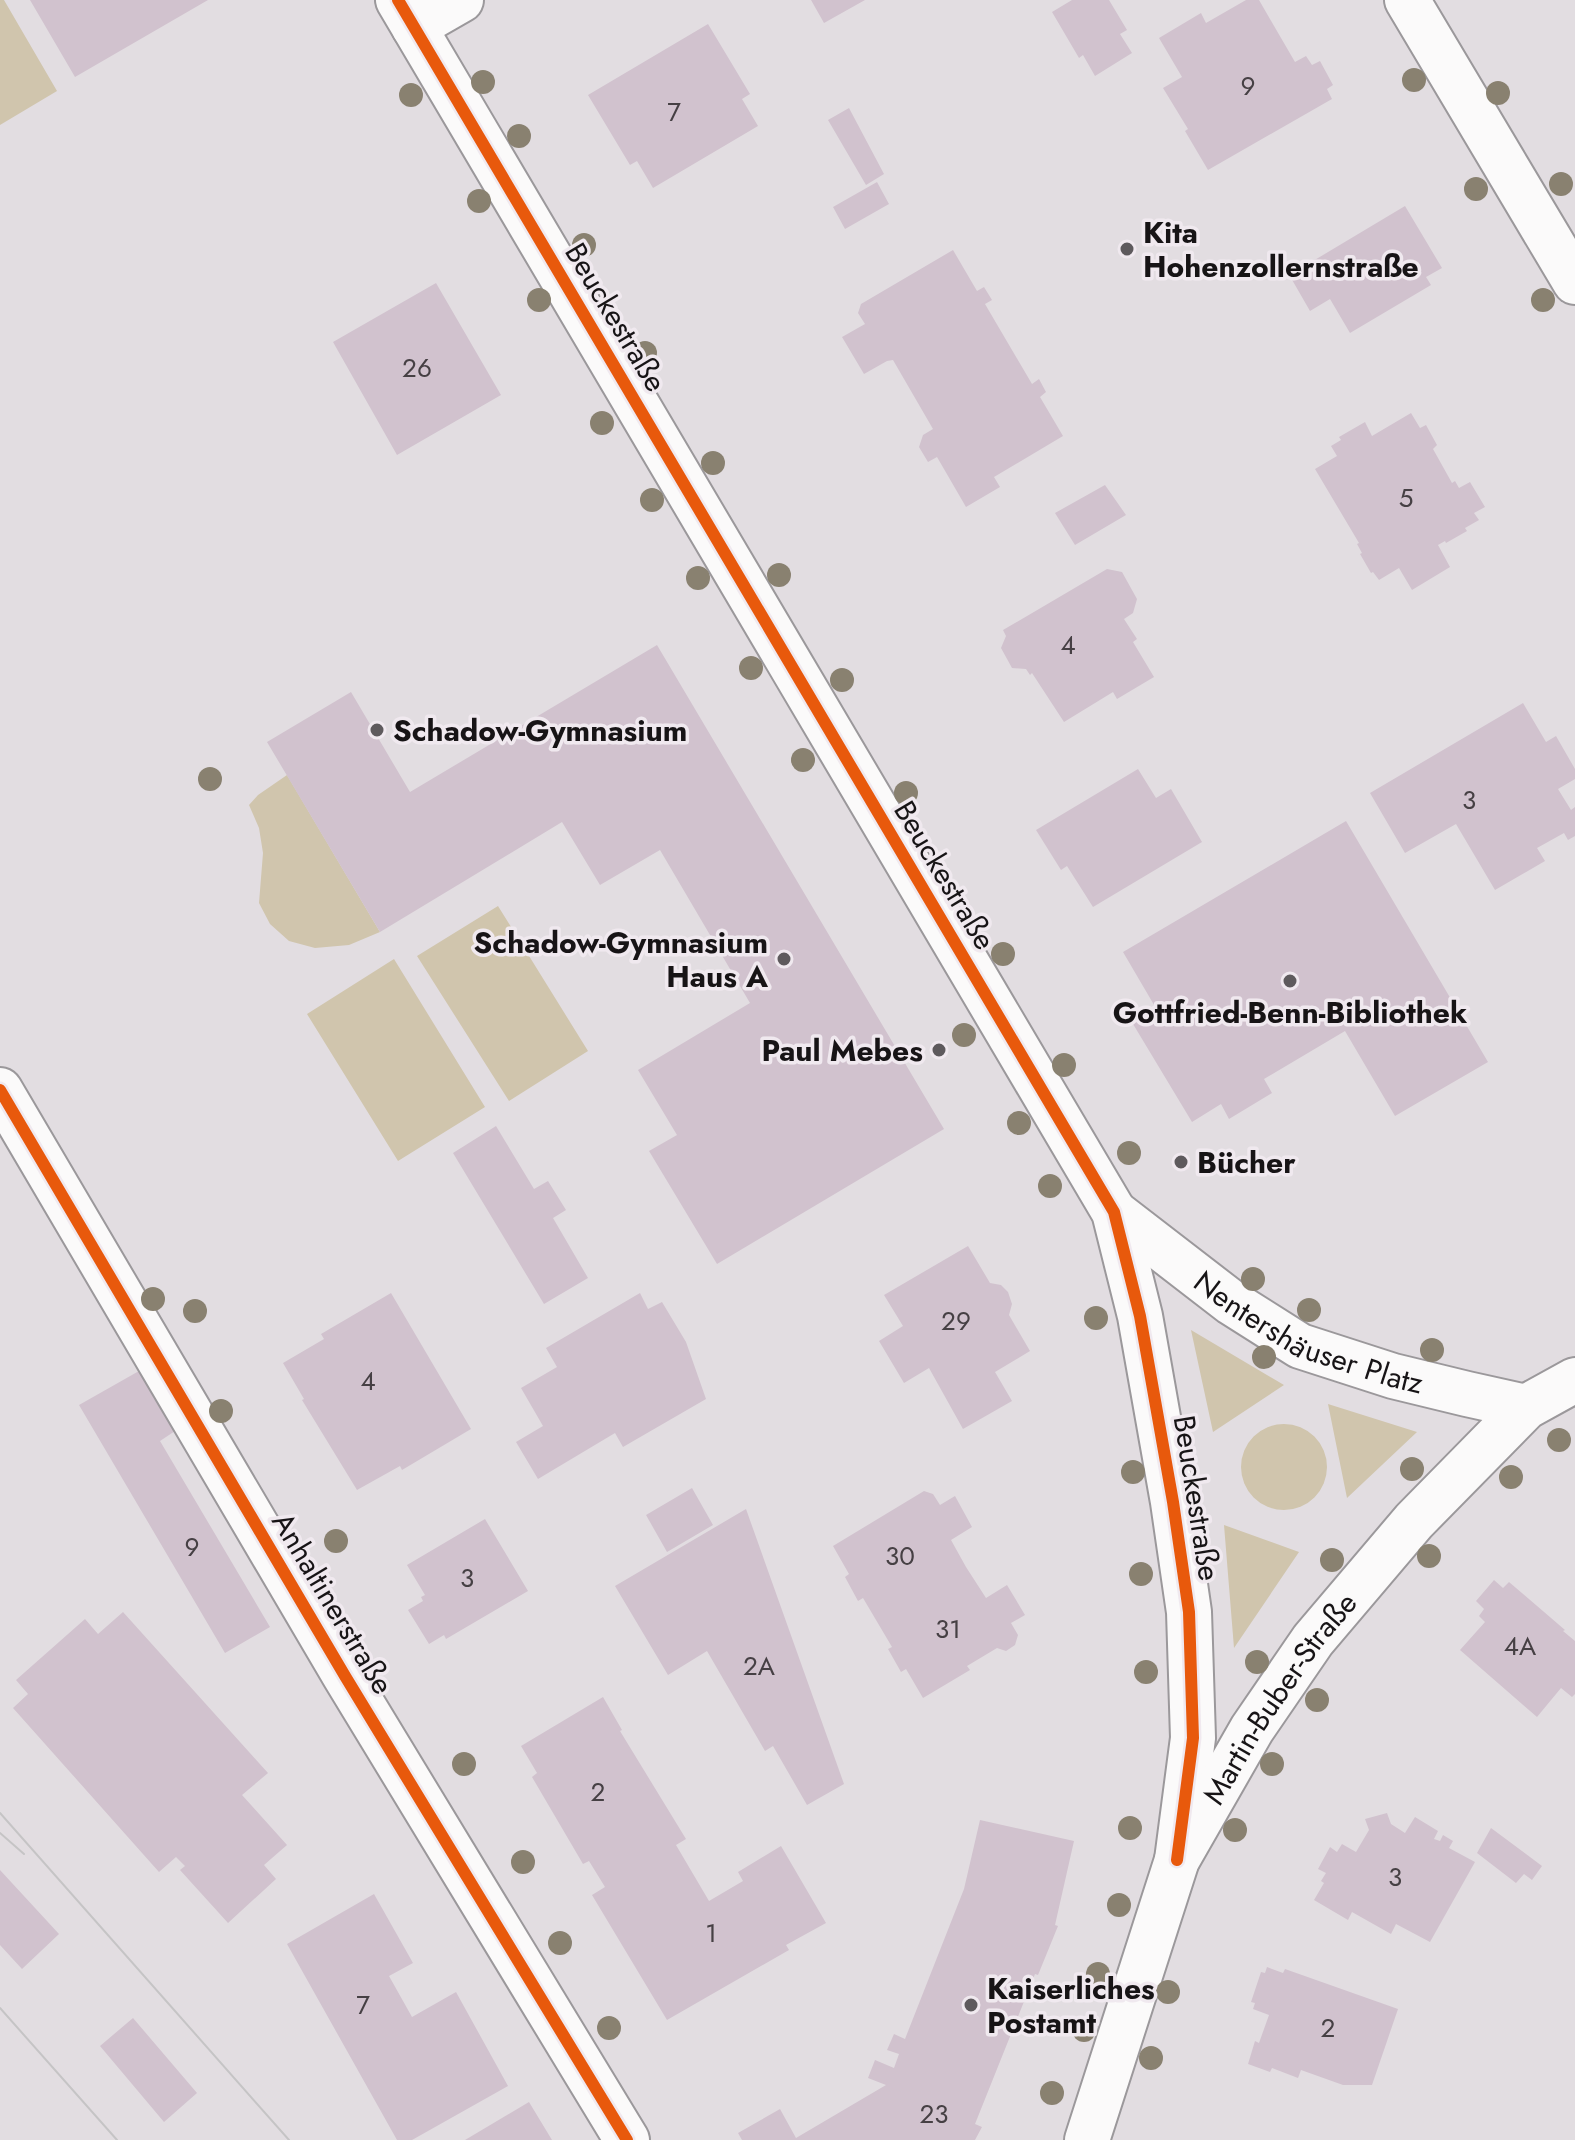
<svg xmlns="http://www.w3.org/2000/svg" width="1575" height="2140" font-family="Jost,sans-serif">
<rect width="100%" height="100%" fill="#e2dde1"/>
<path fill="#d0c5ad" d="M0 0H4L57 91 0 125Z
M287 775 380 932 349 945 315 948 289 941 270 924 259 903 263 853 259 828 249 805 258 795Z
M498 906 588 1051 509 1101 417 956Z
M394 959 485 1107 398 1161 307 1014Z
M1191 1330 1284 1385 1213 1432Z
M1328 1404 1417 1432 1347 1498Z
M1241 1467a43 43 0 1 1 86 0a43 43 0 1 1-86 0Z
M1224 1525 1299 1552 1234 1648Z"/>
<path fill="#d1c2ce" d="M30 0H208L75 77Z
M811 0H865L824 23Z
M1072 0H1109L1127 30 1120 34 1132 53 1095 76 1083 55 1079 58 1052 12Z
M1246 0H1259L1295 62 1306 56 1312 65 1320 61 1333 85 1327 89 1332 99 1208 170 1185 131 1188 129 1163 88 1182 77 1159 38 1201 13 1206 23Z
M708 24 750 94 742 99 758 126 653 188 637 161 630 165 588 95Z
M849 108 884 174 866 185 828 120Z
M877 182 889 204 845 229 833 207Z
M1405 206 1442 268 1426 277 1431 285 1350 333 1330 299 1310 311 1291 278 1311 267 1308 264Z
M953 250 977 291 984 287 992 300 985 304 1032 384 1039 379 1046 392 1040 397 1063 436 994 477 1000 487 966 507 937 457 928 462 919 447 923 435 933 429 893 360 887 361 864 374 842 337 865 324 858 313 861 304Z
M436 283 501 395 397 455 333 342Z
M1411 413 1420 428 1426 425 1437 445 1433 449 1452 483 1455 481 1459 488 1470 482 1485 507 1474 513 1479 520 1465 528 1467 531 1446 543 1445 541 1438 545 1450 567 1412 590 1399 568 1379 580 1373 572 1371 573 1360 554 1362 553 1357 544 1359 543 1315 469 1337 456 1331 446 1341 440 1339 437 1365 422 1372 436Z
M1105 485 1126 515 1075 545 1055 513Z
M1107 569 1122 572 1137 599 1133 613 1124 619 1137 639 1133 642 1154 677 1117 699 1113 692 1064 722 1032 673 1030 675 1026 669 1012 668 1001 648 1006 636 1003 630Z
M657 645 944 1129 717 1264 649 1151 677 1135 638 1070 750 1003 660 850 600 885 562 822 380 932 267 742 351 692 410 792Z
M1523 703 1546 742 1556 736 1575 769V779L1558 789 1571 810 1575 807V836L1568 840 1564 833 1537 848 1545 861 1495 890 1456 824 1405 853 1370 793Z
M1138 769 1156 798 1171 789 1202 842 1093 907 1067 866 1061 870 1036 830Z
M1346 821 1488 1062 1395 1116 1345 1031 1264 1079 1272 1093 1229 1119 1221 1104 1192 1122 1133 1024 1157 1010 1123 952Z
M496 1126 534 1189 548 1181 566 1210 553 1218 588 1278 544 1304 453 1153Z
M968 1246 990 1283 1001 1285 1008 1292 1012 1304 1009 1315 1030 1351 995 1372 1012 1401 963 1429 929 1368 904 1383 879 1341 903 1326 884 1295Z
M391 1293 471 1429 402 1470 400 1466 357 1490 302 1400 304 1399 283 1363 324 1339 321 1334Z
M640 1293 648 1309 662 1302 686 1342 706 1399 623 1447 615 1433 538 1479 516 1442 543 1426 521 1388 557 1367 546 1348Z
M139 1371 175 1431 160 1441 270 1627 225 1653 79 1405Z
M692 1488 713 1525 667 1552 646 1515Z
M924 1491 933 1494 940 1505 955 1496 972 1527 951 1540 966 1567 986 1598 1007 1585 1025 1615 1011 1623 1018 1635 1015 1645 1006 1651 997 1648 967 1666 970 1670 923 1698 906 1669 901 1672 888 1649 892 1647 863 1598 858 1601 845 1577 849 1574 833 1546Z
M746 1509 844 1784 807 1805 773 1746 765 1751 707 1651 668 1675 615 1586Z
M485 1519 528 1591 446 1639 444 1635 429 1644 408 1610 423 1601 421 1597 425 1595 407 1565Z
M1494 1580 1503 1588 1509 1582 1565 1630 1563 1631 1575 1641V1694L1572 1697 1561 1688 1537 1717 1460 1650 1485 1622 1479 1616 1484 1609 1476 1601Z
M123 1612 268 1773 242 1795 287 1845 264 1865 276 1879 228 1923 180 1870 185 1866 176 1857 159 1872 13 1708 28 1694 16 1680 85 1619 98 1634Z
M603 1697 622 1730 620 1731 686 1839 676 1845 709 1901 743 1881 738 1872 781 1846 826 1923 786 1945 789 1950 667 2020 592 1895 605 1887 589 1861 583 1864 532 1777 537 1773 521 1746Z
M1387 1813 1391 1824 1405 1833 1415 1817 1438 1831 1434 1839 1440 1841 1443 1835 1453 1841 1449 1848 1475 1862 1430 1942 1396 1924 1391 1934 1352 1912 1348 1920 1314 1900 1324 1883 1321 1881 1326 1873 1318 1869 1330 1847 1337 1852 1342 1844 1356 1852 1369 1830 1365 1819Z
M980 1820 1074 1841 1055 1925 1058 1926 1038 1975 1035 1974 975 2124 982 2127 975 2140H742L738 2133 780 2109 796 2138 886 2085 868 2078 875 2060 894 2068 899 2054 887 2050 894 2034 905 2039 964 1889Z
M1491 1828 1542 1866 1532 1880 1524 1874 1516 1883 1477 1853Z
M0 1870 59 1934 22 1969 0 1945Z
M374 1894 413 1963 389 1976 412 2017 456 1992 508 2086 412 2140H397L287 1944Z
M1267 1967 1283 1973 1285 1969 1398 2009 1372 2085H1343L1301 2070 1298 2078 1272 2068 1270 2072 1248 2064 1255 2041 1259 2043 1269 2015 1253 2009 1255 2003 1251 2002 1261 1972 1265 1973Z
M133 2018 197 2093 164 2122 100 2046Z
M529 2102 552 2140H465Z"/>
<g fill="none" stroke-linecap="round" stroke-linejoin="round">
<defs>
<g id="street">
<path d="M398 0 1114 1212 1140 1316 1173 1502 1189 1612 1193 1738 1177 1860"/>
<path d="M1407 0 1575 282"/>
<path d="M414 27 461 0"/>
<path d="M0 1090 345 1676 627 2140"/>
<path id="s1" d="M1114 1212 1232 1303 1300 1346 1393 1376 1467 1394 1526 1407"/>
<path id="s2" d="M1087 2140 1177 1860 1252 1729 1313 1640 1414 1521 1526 1407 1575 1380"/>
</g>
</defs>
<use href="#street" stroke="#9b989b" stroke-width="48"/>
<use href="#street" stroke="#fbfafa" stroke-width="44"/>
<path stroke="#c5c4c5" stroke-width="2" d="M0 1813 289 2140
M0 1833 24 1854
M0 2008 117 2140"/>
<defs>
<path id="cycleway" d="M398 0 1114 1212 1140 1316 1173 1502 1189 1612 1193 1738 1177 1860
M0 1090 345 1676 627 2140"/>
</defs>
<use href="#cycleway" stroke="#f0e9ef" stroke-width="17"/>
<use href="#cycleway" stroke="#e8590c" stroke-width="12"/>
</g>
<g fill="#898170">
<circle cx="1414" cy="80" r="12"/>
<circle cx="483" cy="82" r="12"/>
<circle cx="1498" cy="93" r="12"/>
<circle cx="411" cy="95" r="12"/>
<circle cx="519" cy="136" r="12"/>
<circle cx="1561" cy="184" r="12"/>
<circle cx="1476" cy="189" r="12"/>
<circle cx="479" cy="201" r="12"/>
<circle cx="584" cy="245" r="12"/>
<circle cx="539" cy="300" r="12"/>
<circle cx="1543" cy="300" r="12"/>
<circle cx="645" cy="353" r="12"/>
<circle cx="602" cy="423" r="12"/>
<circle cx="713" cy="463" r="12"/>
<circle cx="652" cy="500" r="12"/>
<circle cx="779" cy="575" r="12"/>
<circle cx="698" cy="578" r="12"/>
<circle cx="751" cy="668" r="12"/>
<circle cx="842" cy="680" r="12"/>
<circle cx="803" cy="760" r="12"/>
<circle cx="210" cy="779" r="12"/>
<circle cx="906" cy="793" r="12"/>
<circle cx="1003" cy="954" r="12"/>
<circle cx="964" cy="1035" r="12"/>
<circle cx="1064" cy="1065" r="12"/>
<circle cx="1019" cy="1123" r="12"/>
<circle cx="1129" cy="1153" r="12"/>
<circle cx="1050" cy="1186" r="12"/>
<circle cx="1253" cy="1279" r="12"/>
<circle cx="153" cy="1299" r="12"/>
<circle cx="1309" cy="1310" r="12"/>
<circle cx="195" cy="1311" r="12"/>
<circle cx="1096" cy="1318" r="12"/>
<circle cx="1432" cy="1350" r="12"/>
<circle cx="1264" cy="1357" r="12"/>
<circle cx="221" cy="1411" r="12"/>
<circle cx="1559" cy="1440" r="12"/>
<circle cx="1412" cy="1469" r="12"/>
<circle cx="1133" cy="1472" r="12"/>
<circle cx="1511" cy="1477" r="12"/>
<circle cx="336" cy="1541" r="12"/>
<circle cx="1429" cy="1556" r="12"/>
<circle cx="1332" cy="1560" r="12"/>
<circle cx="1141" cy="1574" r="12"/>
<circle cx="1257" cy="1662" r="12"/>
<circle cx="1146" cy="1672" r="12"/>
<circle cx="1317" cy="1700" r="12"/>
<circle cx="464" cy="1764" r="12"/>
<circle cx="1272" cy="1764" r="12"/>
<circle cx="1130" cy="1828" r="12"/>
<circle cx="1235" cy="1830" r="12"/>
<circle cx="523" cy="1862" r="12"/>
<circle cx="1119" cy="1905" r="12"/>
<circle cx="560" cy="1943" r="12"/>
<circle cx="1098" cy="1974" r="12"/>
<circle cx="1168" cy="1992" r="12"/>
<circle cx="609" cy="2028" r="12"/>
<circle cx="1084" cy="2030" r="12"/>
<circle cx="1151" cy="2058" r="12"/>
<circle cx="1052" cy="2093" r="12"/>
</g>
<g fill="#5e5a5d" stroke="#f0e9ef" stroke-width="3">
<circle cx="1127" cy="249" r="8"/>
<circle cx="377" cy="730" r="8"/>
<circle cx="784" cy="959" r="8"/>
<circle cx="1290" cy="981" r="8"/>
<circle cx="939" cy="1050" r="8"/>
<circle cx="1181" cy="1162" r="8"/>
<circle cx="971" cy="2005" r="8"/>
</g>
<g text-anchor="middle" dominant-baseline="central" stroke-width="7" stroke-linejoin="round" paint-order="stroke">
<g font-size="26" fill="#464044">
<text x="1248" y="86">9</text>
<text x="674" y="112">7</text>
<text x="417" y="368">26</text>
<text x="1406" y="498">5</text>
<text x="1068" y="645">4</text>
<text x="1469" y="800">3</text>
<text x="956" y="1321">29</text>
<text x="368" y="1381">4</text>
<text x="192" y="1547">9</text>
<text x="900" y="1556">30</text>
<text x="467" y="1578">3</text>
<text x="948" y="1629">31</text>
<text x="1520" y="1646">4A</text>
<text x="759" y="1666">2A</text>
<text x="598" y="1792">2</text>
<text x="1395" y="1877">3</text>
<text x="711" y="1933">1</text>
<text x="363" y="2005">7</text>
<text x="1328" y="2028">2</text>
<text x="934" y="2114">23</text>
</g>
<g font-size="30" font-weight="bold" fill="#171416" stroke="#f0e9ef" text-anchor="start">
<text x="1143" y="232">Kita<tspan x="1143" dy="34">Hohenzollernstraße</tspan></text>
<text x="393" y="730">Schadow-Gymnasium</text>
<text x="768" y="942" text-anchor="end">Schadow-Gymnasium<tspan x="768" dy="34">Haus A</tspan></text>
<text x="1290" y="1012" text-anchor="middle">Gottfried-Benn-Bibliothek</text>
<text x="923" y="1050" text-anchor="end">Paul Mebes</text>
<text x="1197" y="1162">Bücher</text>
<text x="987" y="1988">Kaiserliches<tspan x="987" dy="34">Postamt</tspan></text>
</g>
<g font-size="30" fill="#171416" stroke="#f0e9ef">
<text transform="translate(616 317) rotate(59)">Beuckestraße</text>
<text transform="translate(945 875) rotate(59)">Beuckestraße</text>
<text stroke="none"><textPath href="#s1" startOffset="232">Nentershäuser Platz</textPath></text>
<text transform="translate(1197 1498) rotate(81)">Beuckestraße</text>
<text transform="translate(333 1603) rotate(59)">Anhaltinerstraße</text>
<text stroke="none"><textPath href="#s2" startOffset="486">Martin-Buber-Straße</textPath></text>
</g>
</g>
</svg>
